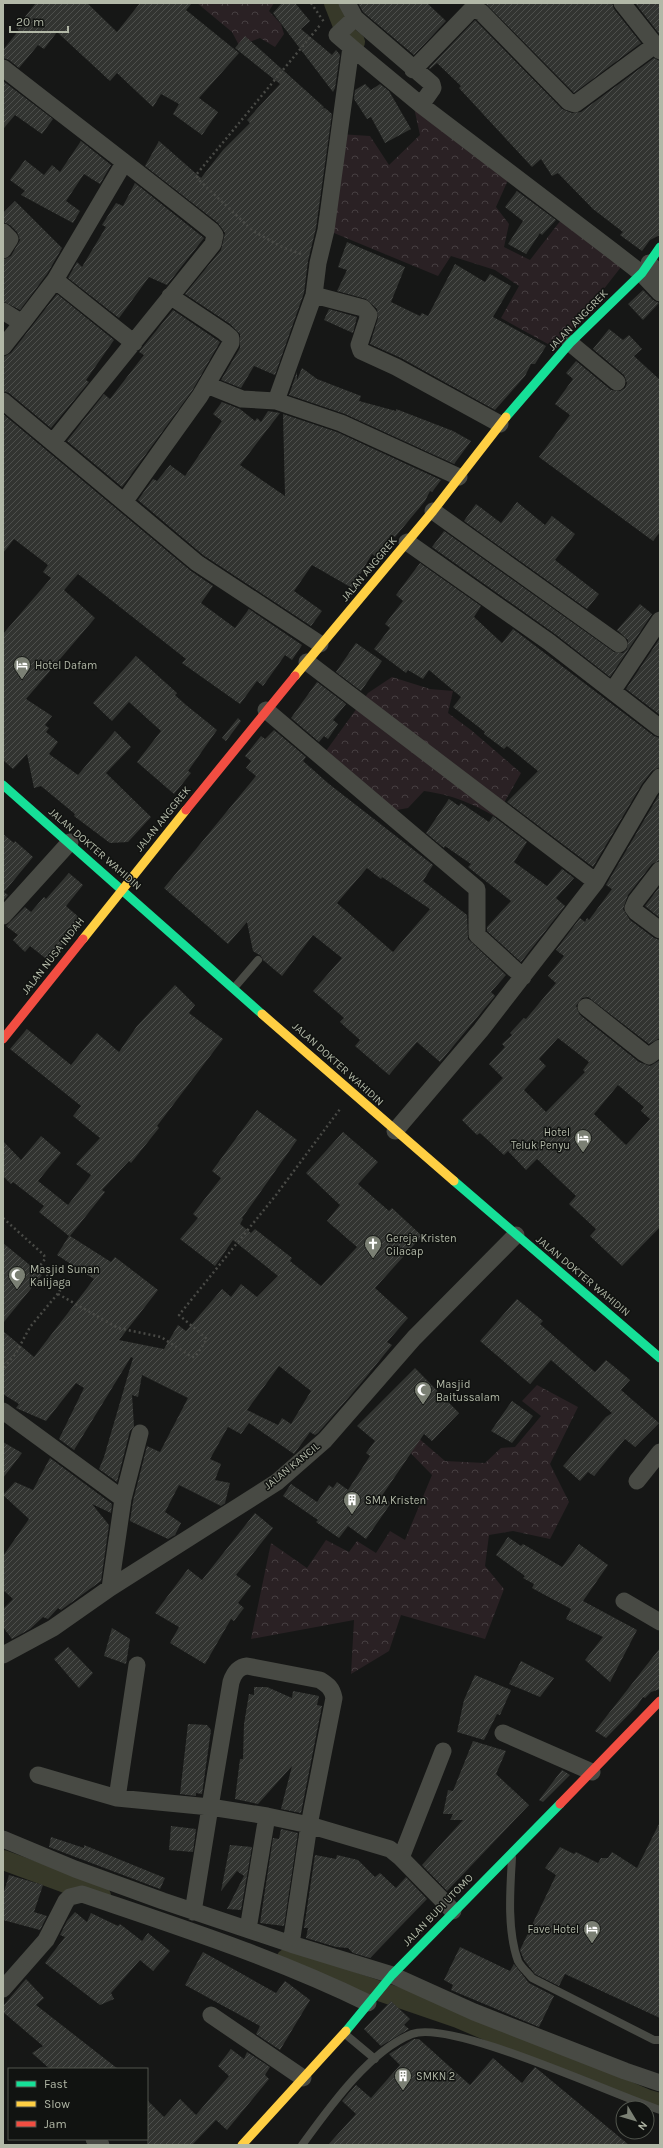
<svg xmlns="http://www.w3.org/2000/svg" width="663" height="2148" font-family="Karla,sans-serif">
<defs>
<pattern id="forest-crowns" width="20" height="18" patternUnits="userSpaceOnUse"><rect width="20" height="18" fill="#2a2124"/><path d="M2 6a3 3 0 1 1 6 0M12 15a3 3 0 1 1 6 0" fill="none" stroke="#463f41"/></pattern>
<pattern id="building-hatch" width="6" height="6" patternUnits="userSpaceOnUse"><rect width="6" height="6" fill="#323431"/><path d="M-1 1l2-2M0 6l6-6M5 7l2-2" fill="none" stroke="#4d4f4c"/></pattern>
</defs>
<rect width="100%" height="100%" fill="#161716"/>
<path fill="url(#forest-crowns)" d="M197 3H274L269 11 281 24 284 34 275 47 260 38 247 43 242 51 232 32Z
M413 103 508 180 496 207 509 224 504 247 530 260 561 220 621 267 557 349 501 318 519 286 495 270 451 256 438 276 334 233 339 134 370 136 389 165 420 135Z
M392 677 430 689 453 691 448 713 471 730 521 773 496 817C471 803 453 795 424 791L408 808 385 812 323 755 368 693Z
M537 1385 578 1407 550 1464 569 1502 550 1539 513 1531 489 1535 485 1566 504 1589 485 1639 401 1615 389 1651 351 1674 354 1620 251 1639 271 1543 307 1568 326 1540 349 1552 357 1541 376 1553 390 1531 405 1540 432 1475 393 1435 402 1424 445 1461 485 1463 501 1448 515 1447 541 1416 522 1401Z"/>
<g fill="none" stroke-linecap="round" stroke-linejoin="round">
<path stroke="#373929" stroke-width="20" d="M334 3 347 36 355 42
M3 1860 101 1896
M286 1959 458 2018 646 2099 660 2103"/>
</g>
<path fill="url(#building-hatch)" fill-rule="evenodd" d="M36 3H87L117 32 140 3H192L186 10 239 53 199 98 218 112 202 135 173 114 179 104 161 94 153 107 117 73 110 81 57 32 44 49 38 45 19 68 9 60 3 58V50L19 30 16 28Z
M282 3H295L310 21 301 29 332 55 336 50 340 55 335 88 333 92 273 13Z
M358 3H427L446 21 414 55 363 12Z
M485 3H612L614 9 641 43 574 93Z
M635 3H660V35Z
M475 20 562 109 572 113 581 112 654 58 660 61V235L650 240 642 251 620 235 623 232 593 209 558 173 552 176 541 159 532 167 459 88 461 86 437 63 430 69 429 68Z
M245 36 324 107 322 109 325 108 332 114 316 228 308 261 304 293 275 375 254 366 241 388 221 380 240 348V334L230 324 185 294 221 250 225 233 218 223 145 166 159 141 201 178 223 150 250 123 247 120 280 84 235 48Z
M3 81 53 119 42 134 15 115 3 129Z
M365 84 371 90 380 84 389 91 411 129 385 143 371 117 367 119 354 99 355 90Z
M81 141 111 165 100 184 84 174 66 201 80 211 73 223 21 195 25 191 10 180 25 160 44 175 52 165 60 172Z
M135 183 204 238 167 285 149 277 119 318 68 278 77 262 82 267 106 227 102 225 116 203 123 206Z
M517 191 556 220 542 235 540 233 526 254 508 244 523 221 505 207Z
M15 201 62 248 47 274 20 310 3 301V260L11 256 20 240 17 232 10 225 3 222V213Z
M347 242 405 267 391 302 420 316 422 313 428 316 455 264 485 282 490 274 511 286 493 317 546 346 535 364H531L525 376 495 410 401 358 370 344 378 318 377 309 366 299 337 291 347 270 338 267Z
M643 290 653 300 659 303 643 320 628 304Z
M57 294 114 340 86 380 89 382 51 428 9 393 3 391V357L11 353Z
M329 309 357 317 353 333 324 320Z
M173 310 220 342 192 391 122 487 67 441 104 394 110 399 144 355 139 352Z
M609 329 623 340 629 335 642 349 634 356 660 380V532L653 541 539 457 570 415 555 404 573 379 566 373 576 361 611 390 620 391 625 388 627 383 624 375 593 349Z
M302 368 317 379 361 396 359 401 396 411V409L453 431 471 441 454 464 345 414 289 395 297 372V380Z
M222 402 240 409 255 421 257 418 261 422 268 411 280 413 240 465 285 496 283 414 337 432 441 480 432 492 430 491 425 501 395 537 391 535 377 557 372 554 352 588 312 565 294 591 322 611 311 626 203 555 138 500 153 479 157 481 170 465 185 476 222 421 213 414Z
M3 414 191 571 213 586 201 603 235 628 249 609 302 645 292 660 285 655 263 686 257 681 240 704 182 663 186 659 78 574 64 590 95 618 26 699 52 716 45 725 49 728 46 732 58 742 49 754 78 775 115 731 131 747 106 773 151 817 128 842 110 843 74 816 75 814 41 786 34 788 27 754 13 769 3 760V634L51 578 43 572 48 565 14 539 3 553Z
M517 502 545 525 552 516 575 534 555 560 599 594 587 609 464 521 476 504 501 523Z
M444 531 614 652 623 653 627 649 628 640 617 630 640 604 652 614 610 677 555 634 432 547Z
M420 563 481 606 474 617 502 643 513 629 654 736 660 738V767L652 771 642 784 593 867 507 802 538 771 507 746 504 749 484 734 485 732 453 707 461 697 429 670 423 679 408 670 406 673 374 649 390 628 385 624 403 601 396 595Z
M660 638V715L626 689Z
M356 643 382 661 361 691 336 672Z
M136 656 177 693 175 695 186 705 217 730 188 771 191 773 174 794 137 762 161 731 129 702 112 721 93 703Z
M317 682 346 704 333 720 338 724 328 739 324 736 319 742 291 718Z
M238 718 241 721 226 741 222 738Z
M274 730 306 757 303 761 329 784 433 865 423 881 467 915 468 939 506 975 491 992 495 996 440 1062 417 1042 389 1075 355 1046 360 1040 340 1022 344 1018 313 991 342 958 313 935 282 976 263 960 261 956 253 951 247 922 228 944 164 888 256 776 246 768 251 761 245 756 261 736 265 739ZM367 868 381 879 382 877 430 909 393 952 337 903Z
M660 793V860L652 864 628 895 623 909 630 920 654 938 660 940V1038L649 1044 588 997 582 998 576 1006 580 1015 639 1062 650 1066 660 1060V1227L622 1266 590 1236 596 1229 569 1204 576 1196 537 1159 526 1170 508 1151 504 1155 480 1133 477 1135 462 1120 503 1078 489 1064 505 1047 502 1044 512 1035 510 1033 524 1018 526 1019 556 983 548 976 564 956 556 950 580 918 585 922 587 918 589 920 612 889 606 885ZM558 1038 589 1062 583 1070 585 1072 546 1112 524 1090 546 1066 539 1059ZM618 1085 644 1107 641 1111 650 1119 626 1145 594 1114Z
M449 799 459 806 461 803 489 822 493 816 527 842 514 862 547 886 562 869 574 878 556 898 565 906 521 962 487 931V927L511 901 468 867 471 864 445 846 444 848 426 833Z
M3 834 14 843 15 841 33 857 4 892 8 895 3 901Z
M69 873 83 885 66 906 82 920 49 961 30 946 25 952 13 940 18 935 6 926 25 907 31 912 44 897 46 899Z
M660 886V918L645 906Z
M175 985 195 1005 189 1013 223 1039 157 1126 159 1128 131 1163 129 1161 102 1190 105 1192 70 1236 111 1262 115 1257 158 1290 119 1340 164 1349 178 1325 186 1331 222 1289 231 1297 241 1284 257 1297 278 1276 233 1240 215 1266 180 1239 198 1218 193 1214 221 1178 212 1171 257 1110 297 1140 242 1218 243 1219 240 1224 251 1233 255 1229 292 1258 290 1261 321 1286 357 1247 327 1221 340 1205 306 1173 343 1132 378 1162 358 1184 389 1211 392 1208 422 1236 375 1288 408 1318 387 1342 392 1345 362 1382 318 1433 315 1435 310 1432 294 1454 249 1423 241 1434 228 1427 210 1459 221 1464 215 1480 230 1483 225 1503 221 1506 179 1485 165 1512 181 1523 175 1535 168 1539 130 1521 133 1501 147 1446 160 1452 188 1398 142 1375 138 1397 132 1395 134 1426 130 1431 117 1482 99 1469 104 1457 133 1358 131 1357 74 1450 59 1439 84 1388 76 1383 46 1421 16 1408 19 1404 3 1394V1331L34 1357 94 1279 57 1255 69 1236 39 1212 44 1206 13 1182 11 1184 3 1176V1141L21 1160 41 1136 61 1153 38 1181 68 1205 91 1175 76 1164 100 1138 73 1116 81 1106 10 1049 27 1029 71 1065 97 1033 119 1052 137 1026ZM279 1366 311 1391 291 1424 282 1418 278 1425 247 1410Z
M3 1243 42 1275 3 1323Z
M517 1299 543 1321 540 1324 595 1372 606 1360 630 1380 621 1390 659 1423 635 1447 625 1439 594 1476 588 1472 580 1481 563 1466 606 1417 612 1413 551 1360 530 1384 480 1341Z
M415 1368 459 1413 432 1441 424 1434 381 1497 391 1503 366 1539 348 1526 339 1538 316 1522 318 1520 283 1496 291 1484 317 1502 329 1485 333 1488 337 1482 348 1490 370 1456 366 1453 375 1441 357 1426Z
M512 1401 533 1416 512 1443 491 1431Z
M3 1442 22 1453 3 1478Z
M50 1458 112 1504 111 1513 92 1504 109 1525 101 1581 61 1610 58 1608 48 1619 43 1617 30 1629 12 1639 3 1627V1609L13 1599 3 1590V1556L29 1519 3 1495 15 1482 33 1490Z
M255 1513 273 1528 236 1575 251 1586 238 1603 244 1608 234 1621 231 1619 205 1664 170 1643 179 1627 155 1613 188 1569 202 1580Z
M508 1537 521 1546 523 1544 562 1567 579 1544 608 1565 583 1601 637 1630 610 1682 585 1660 603 1637 566 1619 571 1609 532 1588 534 1584 523 1578 525 1576 496 1555Z
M112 1628 130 1639 126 1664 104 1656Z
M68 1647 93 1673 79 1688 54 1659Z
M660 1648V1689L651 1692 645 1698 643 1697 637 1706 606 1738 595 1731Z
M521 1661 554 1678 540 1697 509 1684Z
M475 1675 511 1690 500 1715 497 1714 484 1740 457 1732 464 1700Z
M254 1687H267L292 1698 293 1691 319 1696 317 1705 322 1706 301 1813 281 1809 292 1766 258 1804 235 1799 240 1759H243L244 1724 249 1694 254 1695Z
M188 1724 207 1725 211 1730 202 1794 196 1793V1796L180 1794Z
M473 1741 506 1751 496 1774 529 1805 447 1891 422 1865 463 1820H450L453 1814H443L448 1790 453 1791Z
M562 1770 570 1775 543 1802 539 1800Z
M660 1822V2018L565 1974 559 1986 535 1974 524 1960 520 1950 556 1875 545 1868 560 1847 574 1854 576 1852 598 1863 601 1858H608L612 1852 637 1868Z
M171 1826 196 1829 193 1852 169 1850Z
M281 1829 298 1833 284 1926 260 1923 273 1838 279 1839Z
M51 1837 84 1848V1845L165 1878 160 1889 49 1847Z
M230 1845 252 1847 241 1910 227 1909 244 1876 237 1871 221 1891Z
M315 1855 336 1859 337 1855 358 1860 375 1877 380 1873 396 1888 406 1877 427 1899 370 1958 353 1953 348 1948 336 1947 306 1938 308 1928H304Z
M9 1875 43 1885 34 1912 47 1916 40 1930 3 1920V1895Z
M75 1912 87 1922 91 1913 118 1926 120 1924 142 1941 148 1933 170 1951 153 1971 140 1960 111 1993 114 1999 100 2005 45 1963 65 1937 60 1935 67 1921Z
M460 1947 510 1971 514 1964 529 1983 554 1996 539 2027 451 1990 453 1985 444 1980Z
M203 1952 276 1993 285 1981 310 2000 280 2050 256 2034 260 2026 185 1985Z
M26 1979 44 1998 36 2005 118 2069H50L32 2053 43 2046 3 2012V2006Z
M391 2001 410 2019 404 2025 409 2029 381 2046 364 2029Z
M414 2039H419L470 2085 493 2058 522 2083 535 2067 629 2145H328L356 2114 342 2101 356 2085 371 2098 400 2065 389 2054Z
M231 2049 244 2059 247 2052 270 2067 265 2075 269 2079 227 2130 216 2120 192 2145H147V2100L164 2117 180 2099 196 2115 229 2076 218 2066Z"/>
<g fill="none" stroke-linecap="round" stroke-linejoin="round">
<path stroke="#494a46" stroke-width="2.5" stroke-dasharray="2 3" stroke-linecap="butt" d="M311 3 324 22
M301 254 282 247 253 231 200 181 196 175 321 24
M3 1218 44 1255 45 1259 39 1267 58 1286 60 1291 30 1327 16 1353 3 1369
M58 1294 118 1328 161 1337 192 1357H195L207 1339 179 1315 276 1195 340 1109"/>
<path stroke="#484a44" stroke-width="8" d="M234 988 258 960
M512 1858C510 1890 507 1931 518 1961 521 1967 528 1973 532 1978L654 2040H660
M345 2034 375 2059
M302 2145C329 2108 369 2051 412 2034 451 2019 613 2095 660 2110"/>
<path stroke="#484a44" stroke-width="17" d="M347 3 355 18 432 84 433 88 421 105
M622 3 660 51
M351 47 337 35 355 18
M3 68C72 122 143 176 212 231L215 235 213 244 53 442
M413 70 472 9 481 12 569 102 575 104 655 45
M3 232 10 239 3 250
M649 263 660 275
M55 280 134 343
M314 295 276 401 341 423 459 477
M3 311 22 323 3 347
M22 323 55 280 124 163
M570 343 617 382
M207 385 242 399 276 401
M3 401 197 563 320 644
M500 424 396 367 361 351 359 345 369 315 363 308 314 295 318 263 326 230 351 47 421 105 614 252 641 273 660 293
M124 502 200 396 231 343V338L224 332 170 296
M433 511 619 644
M407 542 549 642 660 728
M307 662 596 882
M613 690 660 620
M266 710 477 889V935L523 977
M660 870 636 901 633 908 636 912 660 930
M3 916 70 842
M586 1007 644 1053 649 1056 660 1048
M395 1131 481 1030 596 882 650 790 660 777
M3 1411 123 1499
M637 1481 660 1452
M110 1588 123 1499 140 1433
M624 1601 660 1622
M3 1655 53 1628 110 1588 277 1482 325 1440 414 1338 516 1235
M137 1665 117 1798 210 1807 231 1682C234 1673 238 1667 247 1666L320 1680C328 1685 332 1688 334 1698L309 1825 291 1944
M503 1733 592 1772
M38 1775 117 1798
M3 1839 75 1869 163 1901 291 1944 392 1975 474 2012 625 2071 660 2083
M401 1858 443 1751
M193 1912 210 1807 267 1816 309 1825 390 1849 401 1858 453 1911
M248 1929 267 1816
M3 1989 46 1940 66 1901 70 1897 82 1894C179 1927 276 1958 368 2003
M211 2015 303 2078
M94 2139 101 2145"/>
<path stroke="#16e098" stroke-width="9" d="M506 417 570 343 642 273 660 247
M3 785 262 1014
M454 1181 660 1358
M346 2031 392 1975 560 1804"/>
<path stroke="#ffcf43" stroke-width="9" d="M295 676 433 511 506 417
M83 939 186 810
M262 1014 454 1181
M242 2145 346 2031"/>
<path stroke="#f24e42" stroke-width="9" d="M186 810 295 676
M3 1039 83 939
M560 1804 660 1701"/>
</g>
<defs>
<symbol id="hotel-pin" viewBox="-11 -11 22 30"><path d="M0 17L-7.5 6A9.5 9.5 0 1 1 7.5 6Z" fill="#7b8074" stroke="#111311"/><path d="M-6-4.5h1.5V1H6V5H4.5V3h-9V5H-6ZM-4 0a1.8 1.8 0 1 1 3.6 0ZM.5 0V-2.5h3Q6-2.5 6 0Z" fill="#fff"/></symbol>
<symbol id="church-pin" viewBox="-11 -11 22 30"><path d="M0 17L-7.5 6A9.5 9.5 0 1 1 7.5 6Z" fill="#7b8074" stroke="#111311"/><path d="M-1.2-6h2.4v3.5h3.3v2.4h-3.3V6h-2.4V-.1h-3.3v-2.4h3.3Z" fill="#fff"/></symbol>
<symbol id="mosque-pin" viewBox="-11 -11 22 30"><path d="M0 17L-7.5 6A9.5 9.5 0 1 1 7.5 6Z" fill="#7b8074" stroke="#111311"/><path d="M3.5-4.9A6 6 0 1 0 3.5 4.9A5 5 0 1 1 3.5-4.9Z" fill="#fff"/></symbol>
<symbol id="building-pin" viewBox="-11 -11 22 30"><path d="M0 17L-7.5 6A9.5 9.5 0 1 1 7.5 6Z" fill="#7b8074" stroke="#111311"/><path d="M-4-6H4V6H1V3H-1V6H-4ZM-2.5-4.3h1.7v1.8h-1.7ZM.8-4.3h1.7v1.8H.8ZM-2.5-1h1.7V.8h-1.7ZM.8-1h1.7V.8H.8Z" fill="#fff"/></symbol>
</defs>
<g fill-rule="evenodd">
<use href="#hotel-pin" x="12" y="655" width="20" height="27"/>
<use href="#hotel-pin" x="573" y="1128" width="20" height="27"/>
<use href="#church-pin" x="363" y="1234" width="20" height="27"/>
<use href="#mosque-pin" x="7" y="1265" width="20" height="27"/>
<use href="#mosque-pin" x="413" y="1380" width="20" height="27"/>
<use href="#building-pin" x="342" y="1490" width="20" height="27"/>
<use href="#hotel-pin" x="582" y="1919" width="20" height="27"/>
<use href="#building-pin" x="393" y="2066" width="20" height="27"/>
</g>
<g text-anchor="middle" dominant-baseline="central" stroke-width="3" stroke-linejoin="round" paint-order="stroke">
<g font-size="11" fill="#b2b8a7" stroke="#111311">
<text transform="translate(578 320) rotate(-46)">JALAN ANGGREK</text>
<text transform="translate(369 569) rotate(-50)">JALAN ANGGREK</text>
<text transform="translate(163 819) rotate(-51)">JALAN ANGGREK</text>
<text transform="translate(95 849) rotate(41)">JALAN DOKTER WAHIDIN</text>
<text transform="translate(53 956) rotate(-52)">JALAN NUSA INDAH</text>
<text transform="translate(338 1064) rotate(42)">JALAN DOKTER WAHIDIN</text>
<text transform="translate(583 1276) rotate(40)">JALAN DOKTER WAHIDIN</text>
<text transform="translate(292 1466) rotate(-39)">JALAN KANCIL</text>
<text transform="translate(438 1910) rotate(-46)">JALAN BUDI UTOMO</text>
</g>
<g font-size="11" fill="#b2b8a7" stroke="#111311" text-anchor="start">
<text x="35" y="665">Hotel Dafam</text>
<text x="570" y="1132" text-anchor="end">Hotel<tspan x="570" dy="13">Teluk Penyu</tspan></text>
<text x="386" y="1238">Gereja Kristen<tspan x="386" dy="13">Cilacap</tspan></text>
<text x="30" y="1269">Masjid Sunan<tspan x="30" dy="13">Kalijaga</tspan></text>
<text x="436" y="1384">Masjid<tspan x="436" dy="13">Baitussalam</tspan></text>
<text x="365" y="1500">SMA Kristen</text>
<text x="579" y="1929" text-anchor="end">Fave Hotel</text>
<text x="416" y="2076">SMKN 2</text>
</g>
</g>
<rect width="663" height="2148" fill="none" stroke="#b2b8a7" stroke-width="8"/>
<rect x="8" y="2068" width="140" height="72" fill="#111311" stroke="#51554d"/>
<rect x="16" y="2081" width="20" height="6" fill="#16e098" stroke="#51554d"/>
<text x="44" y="2088" font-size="12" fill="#b2b8a7">Fast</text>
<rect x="16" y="2101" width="20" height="6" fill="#ffcf43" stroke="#51554d"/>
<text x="44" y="2108" font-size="12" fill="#b2b8a7">Slow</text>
<rect x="16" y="2121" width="20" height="6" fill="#f24e42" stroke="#51554d"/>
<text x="44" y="2128" font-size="12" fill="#b2b8a7">Jam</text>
<g transform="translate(635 2120) rotate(128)"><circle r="19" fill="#111311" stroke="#51554d"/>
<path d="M0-3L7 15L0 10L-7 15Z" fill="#7b8074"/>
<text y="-6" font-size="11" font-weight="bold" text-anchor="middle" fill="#b2b8a7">N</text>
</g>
<path d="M10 26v6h58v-6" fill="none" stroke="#b2b8a7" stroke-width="2"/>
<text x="16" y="26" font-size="12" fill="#b2b8a7" stroke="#111311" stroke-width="3" paint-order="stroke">20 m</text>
</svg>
